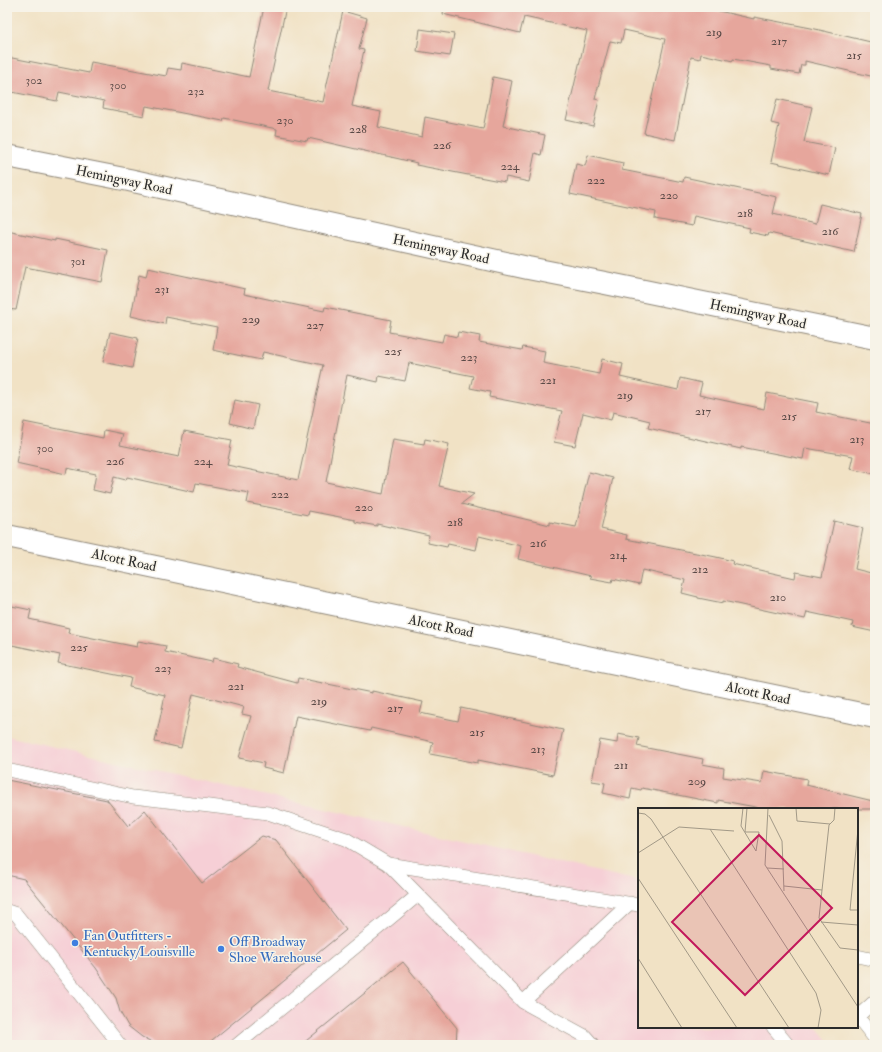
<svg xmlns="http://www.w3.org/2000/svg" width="882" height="1052" font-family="'IM FELL Double Pica',serif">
<rect width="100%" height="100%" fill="#f7f3e8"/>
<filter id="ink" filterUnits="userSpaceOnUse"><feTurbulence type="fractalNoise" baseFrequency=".025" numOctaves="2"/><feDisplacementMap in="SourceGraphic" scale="8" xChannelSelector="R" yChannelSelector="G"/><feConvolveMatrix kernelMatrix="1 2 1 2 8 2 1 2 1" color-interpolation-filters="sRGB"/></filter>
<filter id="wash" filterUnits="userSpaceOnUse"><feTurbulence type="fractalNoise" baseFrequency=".012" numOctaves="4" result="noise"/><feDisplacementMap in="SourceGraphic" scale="16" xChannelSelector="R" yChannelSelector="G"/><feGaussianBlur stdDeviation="0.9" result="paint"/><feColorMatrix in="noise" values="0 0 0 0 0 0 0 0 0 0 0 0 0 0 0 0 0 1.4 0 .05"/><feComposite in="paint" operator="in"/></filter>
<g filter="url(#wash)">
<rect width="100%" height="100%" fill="#f1e2c5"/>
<path fill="#f6cfd6" d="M7 736 639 881V1027H817L832 1045H7Z"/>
<g id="blocks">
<path fill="#e6a69c" d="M264 7H286L268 91 323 102 343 11 367 18 359 49 364 50 352 106 381 112 378 127 422 137 425 117 483 129 493 77 512 81 503 126 545 135 541 155 535 153 529 182 506 177 505 182 416 165 417 163 308 138 307 141 276 135 277 129 224 118 223 121 146 106 144 116 103 108 104 101 59 92 57 101 7 91V57L89 73 91 62 166 76 168 68 181 70 182 63 249 77Z
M444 7H701L754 19V17L811 28 875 43V77L805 61V65H801L799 74 771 69V66L733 59V61L701 54 700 59 691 57 675 140 644 133 665 39 624 30 621 43 610 41 595 99 599 100 593 126 566 120 587 31 524 17 520 33 443 14Z
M420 29 454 34 450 56 417 51Z
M777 99 812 107 804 142 835 148 829 175 771 162 779 125 771 123Z
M588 155 623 163 622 170 683 182 684 177 777 197 773 214 815 224 820 204 862 214 854 252 769 233 768 236 749 232 750 228 694 216 692 226 655 219 656 212 570 194 576 164 585 166Z
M7 231 55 241V239L108 250 102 282 25 267 16 310 7 309Z
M148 268 245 289 244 294 324 311 325 307 391 320 389 332 442 342 444 334 457 337 458 332 480 336 479 342 522 350 523 347 545 351 543 363 599 374 602 359 623 364 620 377 678 390 680 378 702 383 699 395 764 409 767 393 818 403 816 412 875 424V474L850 469 853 456 805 448 803 459 741 447V449L648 428 650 421 613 412 611 420 583 413 575 446 554 442 562 411 489 397 490 392 470 388 473 376 409 363 405 381 379 376 378 382 347 375 326 482 383 494 393 439 424 444 425 439 449 444 439 486 474 494 461 504 550 525V522L576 527 589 472 613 478 601 529 627 535 626 539 716 557 733 561 732 564 795 578 796 572 822 577 834 521 863 528 855 569 875 574V632L852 627 853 622 807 612 805 619 723 601V603L698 598V597L682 593 685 580 642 570 639 585 613 579 612 582 590 578 591 576 518 559 521 546 479 536 476 550 448 544 447 547 428 543 429 535 390 526V527L377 524V526L355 522V520L309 511 308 515 247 503 249 493 196 483 194 492 127 477 126 480 114 477 110 494 93 490 96 474 67 468 66 474 16 463 24 422 103 438 104 430 123 434 120 445 179 457 184 431 232 440 227 465 298 480 323 365 263 352 261 360 213 350 217 327 166 317 165 324 131 316 139 275 146 277Z
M110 332 138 338 132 368 103 362Z
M235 400 258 405 253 429 230 423Z
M7 605 31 610 29 619 69 628 68 633 137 647 138 641 166 646 165 652 212 662 213 658 238 664 237 667 297 683 298 678 372 693V691L423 702 420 713 458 721 461 708 563 730 553 775 478 760V763L430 754 433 742 371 728 370 731 296 716 284 773 263 768 264 763 239 758 251 716 242 714 244 707 193 694 181 748 155 742 165 695 129 687 131 678 58 663 60 655 7 644Z
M618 734 639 738 637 746 703 759 702 764 724 768 723 777 762 783 764 771 807 779 806 785 873 801 872 809H766L718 800V803L642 788 641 790 632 788 630 799 603 793 605 783 592 781 600 740 617 743Z
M7 780 107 800 128 826 145 810 202 883 262 836 276 840 346 930 206 1045H155L152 1042 142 1037 128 1026 120 1012 116 998 96 968 24 879 7 875Z
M403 962 457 1028 456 1045H301Z"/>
</g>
</g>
<g filter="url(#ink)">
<use href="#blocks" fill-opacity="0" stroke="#8e8678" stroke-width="1"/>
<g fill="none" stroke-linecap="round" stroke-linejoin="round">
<defs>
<path id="service" d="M7 770 133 797 268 813 346 839 388 864 639 905
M388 864 523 1002 585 1036 593 1045
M7 911 16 914 120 1045
M857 956 875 960
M523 1002 630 903
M857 1016 875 1039
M857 1017 875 1001
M773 1027 788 1045
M237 1045 418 895"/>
<path id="minor" d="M7 156 129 180 528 268 605 283 875 338
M7 536 875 717"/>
</defs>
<use href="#service" stroke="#8e8678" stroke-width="14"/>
<use href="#minor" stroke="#8e8678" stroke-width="24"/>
<use href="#service" stroke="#fff" stroke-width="13"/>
<use href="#minor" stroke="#fff" stroke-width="22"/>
</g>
</g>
<g fill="#3f7fe0" stroke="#f7f3e8" stroke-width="1.5">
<circle cx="75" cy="943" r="4"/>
<circle cx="221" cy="949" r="4"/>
</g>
<g text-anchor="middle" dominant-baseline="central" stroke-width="3" stroke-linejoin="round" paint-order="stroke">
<g font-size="12" fill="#5a4a47">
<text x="714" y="32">219</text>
<text x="779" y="41">217</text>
<text x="854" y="55">215</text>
<text x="34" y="80">302</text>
<text x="118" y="85">300</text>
<text x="196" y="91">232</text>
<text x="285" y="120">230</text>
<text x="358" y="129">228</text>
<text x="442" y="145">226</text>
<text x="510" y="166">224</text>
<text x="596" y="180">222</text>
<text x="669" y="195">220</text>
<text x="745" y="213">218</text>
<text x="830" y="231">216</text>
<text x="78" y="261">301</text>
<text x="162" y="289">231</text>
<text x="251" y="319">229</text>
<text x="315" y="325">227</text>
<text x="393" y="351">225</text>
<text x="469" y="357">223</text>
<text x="548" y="380">221</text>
<text x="625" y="395">219</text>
<text x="703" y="411">217</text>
<text x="789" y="416">215</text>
<text x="857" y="439">213</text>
<text x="45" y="448">300</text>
<text x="115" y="461">226</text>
<text x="203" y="461">224</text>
<text x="280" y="494">222</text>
<text x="364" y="507">220</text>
<text x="455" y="522">218</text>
<text x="538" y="543">216</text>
<text x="618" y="555">214</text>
<text x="700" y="569">212</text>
<text x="778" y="597">210</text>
<text x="79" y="647">225</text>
<text x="163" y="668">223</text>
<text x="236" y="686">221</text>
<text x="319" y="701">219</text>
<text x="395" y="708">217</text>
<text x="477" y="732">215</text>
<text x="538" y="749">213</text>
<text x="621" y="765">211</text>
<text x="697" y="781">209</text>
</g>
<g font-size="14" fill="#2b2b2b" stroke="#f7f3e8">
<text transform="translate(124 180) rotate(12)">Hemingway Road</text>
<text transform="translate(441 249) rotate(12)">Hemingway Road</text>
<text transform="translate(758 314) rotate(12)">Hemingway Road</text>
<text transform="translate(124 560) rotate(12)">Alcott Road</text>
<text transform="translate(441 626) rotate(12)">Alcott Road</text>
<text transform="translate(758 693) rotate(12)">Alcott Road</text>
</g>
<g font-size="14" fill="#366cbe" stroke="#f7f3e8" text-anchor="start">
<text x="83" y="935">Fan Outfitters -<tspan x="83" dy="16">Kentucky/Louisville</tspan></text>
<text x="229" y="941">Off Broadway<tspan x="229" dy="16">Shoe Warehouse</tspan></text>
</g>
</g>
<g transform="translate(638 808)">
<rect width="220" height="220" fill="#f1e2c5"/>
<path fill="none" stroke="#a29987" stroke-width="1" d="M105 0 103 18 118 43 121 24H107M130 0 127 57 220 199M158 0 159 13 192 16M197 0 196 12 191 17 181 110 202 140 220 142M0 5 7 6 13 11 151 220M131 7 144 33 146 83M72 21 178 185 183 202 180 220M220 21 212 102H220M107 24 109 0M0 45 41 19 96 23M129 60 146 61M0 70 99 220M146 78 184 82M183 114 220 117M0 150 44 220"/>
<path fill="#c2185b" fill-opacity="0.15" stroke="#c2185b" stroke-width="2" d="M121 27 194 100 107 187 34 114Z"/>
<rect width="220" height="220" fill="none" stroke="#2b2b2b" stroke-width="2"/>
</g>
<rect width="882" height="1052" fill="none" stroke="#f7f3e8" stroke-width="24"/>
</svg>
